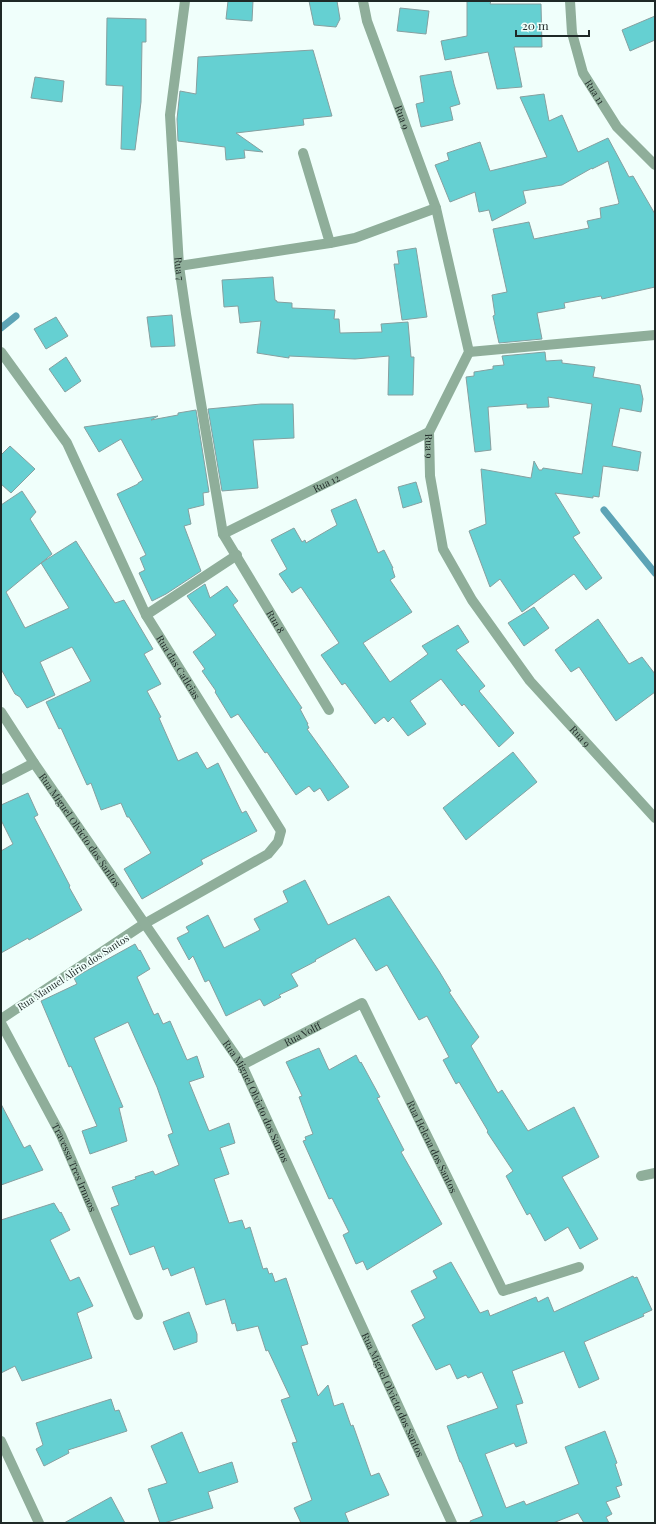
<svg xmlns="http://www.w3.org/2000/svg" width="656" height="1524" font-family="'Playfair Display',serif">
<rect width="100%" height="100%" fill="#f0fffb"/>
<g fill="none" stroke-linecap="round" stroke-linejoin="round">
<path stroke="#5da4b6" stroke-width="7" d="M1 328 16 316
M604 510 655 573"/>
</g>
<path fill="#65d0d2" stroke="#86a0a0" d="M228 1H253L252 21 226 19Z
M309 1H337L340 19 336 27 314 25Z
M467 1H491L490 4H541L542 47H514L522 87 497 89 488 52 445 60 441 41 467 36Z
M400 8 429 11 426 34 397 31Z
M655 16V40L630 51 622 30Z
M107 18 146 19V42H142L141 102 135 150 121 149 123 86 106 85Z
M313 50 332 116 303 119 304 125 236 133 263 152 244 150 245 158 226 160 225 147 178 141 177 119 180 91 196 94 198 57Z
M451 71 454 84 460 104 450 107 453 120 421 127 416 104 424 102 420 76Z
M35 77 64 81 62 102 31 98Z
M544 94 549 121 562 115 578 152 608 138 629 177 633 176 655 214V287L602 299 601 296 564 303 565 308 537 313 542 339 499 343 493 316 495 315 492 295 507 292 493 229 529 222 534 239 589 228 587 221 601 218 600 208 618 204 619 203 608 161 592 169V168L562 185 523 191 526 203 492 221 489 210 479 212 475 192 450 202 435 165 449 160 447 153 480 142 490 171 547 157 520 97Z
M416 248 427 317 402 320 394 264H399L397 251Z
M273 277 275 300 277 301V302L292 303V308L335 310 334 319H339L340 333 382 332 381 324 408 322 411 357H414L413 395H388L389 356 355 359 289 356V358L257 353 261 321 240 323 238 306 224 307 222 280Z
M172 315 175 346 151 347 147 317Z
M56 317 68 336 46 349 34 329Z
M545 352 546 361 562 360V363L595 367 593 377 640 385 643 399 641 412 620 408 612 446 641 452 638 471 603 466 599 497 593 496V498L555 493 580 533 573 537 602 578 586 590 574 574 522 612 500 579 490 587 469 531 486 524 481 469 531 478 534 461 539 470H542L543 468 582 474 592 404 548 397 549 407 527 408V404L488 407 491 450 475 452 466 377 474 376V372L493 369V366L504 365 502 356Z
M66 357 81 381 65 392 49 369Z
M261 404H293L294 438 253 440 258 488 222 491 208 409Z
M196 410 209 492 203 493 204 505 188 509 191 524 184 526 201 571 166 594 152 601 139 573 145 570 140 558 146 555 117 494 138 484V483L143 480 121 439 99 452 84 427 158 416 151 420 178 415V413Z
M10 446 35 469 11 493 1 484V455Z
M416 482 422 502 403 508 398 487Z
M22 491 36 512 30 519 52 554 6 592 25 628 69 608 41 563 76 541 115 603 124 600 153 649 144 654 161 684 147 691 161 717 159 718 178 761 197 752 207 769 218 763 242 813 246 811 257 831 201 860 203 864 142 899 124 869 151 853 129 817H127L121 803 101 810 91 783 87 785 61 728 59 729 46 702 91 681 72 647 40 662 55 695 27 708 20 697 15 694 1 669V505Z
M356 499 378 553 384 550 393 568H392L395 577 390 580 412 612 363 643 390 682 428 654 422 646 458 625 469 642 456 650 485 686 479 691 514 733 499 747 464 704 462 706 441 679 410 701 426 724 408 736 393 717 388 722 384 717 375 724 345 683 342 685 321 655 339 643 301 587 292 593 279 574 287 569 271 540 294 528 302 542 305 540 306 543 337 525 331 510Z
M205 584 210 598 227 586 238 601 233 605 302 708 300 709 308 724H307L309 728 307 729 349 787 328 801 320 788 314 792 309 786 296 795 267 752 265 753 238 714 231 718 215 692 216 691 202 671 205 669 193 652 216 635 187 596Z
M534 607 549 628 524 646 508 623Z
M598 619 629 664 642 657 655 674V692L616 721 579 667 571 672 555 650Z
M513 752 537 782 466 840 443 808Z
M28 793 38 815 34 817 70 886 69 887 82 910 29 940 28 938 1 953V851L13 844 1 820V805Z
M305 880 328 925 389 896 439 971 451 991 449 992 479 1037 471 1046 498 1093 502 1090 528 1131 574 1107 599 1157 562 1177 598 1239 580 1249 568 1227 545 1241 530 1213 527 1215 506 1176 513 1171 487 1132 488 1131 459 1082 456 1084 443 1060 449 1057 427 1016 419 1020 387 965 376 971 355 938 315 960 316 961 291 974 298 986 279 995 281 997 264 1006 260 999 226 1016 209 980 205 982 193 956 189 960 177 938 189 932 186 927 208 915 224 948 260 930 254 919 288 902 283 891Z
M135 944 139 951 140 950 150 969 137 977 154 1015 158 1013 163 1024 170 1021 187 1060 197 1056 204 1077 189 1082 209 1131 229 1123 235 1143 220 1148 229 1174 214 1179 229 1223 242 1220 245 1229 250 1227 263 1269 267 1268 269 1274 272 1273 275 1282 286 1278 308 1344 301 1346 318 1396 328 1385 334 1406 343 1403 351 1426 353 1425 371 1476 379 1473 389 1495 345 1513 349 1523H301L294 1508 312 1500 292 1443 297 1442 281 1400 290 1397 268 1350 266 1351 258 1326 237 1331 235 1323 232 1324 225 1299 206 1305 194 1267 171 1276 168 1268 163 1270 154 1246 130 1255 111 1208 119 1205 112 1187 136 1179 135 1177 153 1171 155 1175 179 1165 168 1135 173 1133 157 1087 128 1022 94 1038 123 1107 119 1108 127 1141 90 1154 82 1131 97 1126 71 1066 69 1067 41 1001 77 984 74 978 86 971Z
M319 1048 329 1070 356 1055 360 1063 361 1062 380 1097 377 1098 404 1150 401 1152 442 1224 367 1270 363 1261 356 1264 343 1235 349 1232 332 1198 329 1199 303 1141 306 1140 305 1137 313 1134 299 1097 302 1096 286 1062Z
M1 1104 24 1148 30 1145 43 1170 1 1185Z
M54 1203 60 1213 61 1212 70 1230 50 1240 70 1281 79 1277 93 1306 77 1313 92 1358 22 1381 15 1366 1 1373V1220Z
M451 1262 480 1313 488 1310 490 1316 536 1297 538 1302 548 1297 554 1312 633 1276 634 1278 637 1277 652 1310 643 1314 644 1316 584 1342 599 1379 579 1388 564 1351 512 1371 523 1403 516 1405 527 1443 516 1447 514 1443 485 1454 506 1508 524 1501 526 1505 579 1484 565 1447 605 1431 617 1463 615 1464 622 1485 616 1487 620 1497 606 1502 612 1514 606 1517 609 1523H584L578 1513 553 1523H471L470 1521 483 1516 461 1462H460L447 1426 498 1408 482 1372 468 1378 466 1375 457 1379 450 1364 436 1370 412 1325 425 1318 411 1291 437 1278 433 1271Z
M189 1312 197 1334V1342L174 1350 163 1322Z
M111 1399 115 1411 119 1410 127 1431 68 1450 69 1453 44 1466 36 1449 43 1445 36 1423Z
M182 1432 199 1473 232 1462 238 1482 208 1492 213 1508 164 1523H160L148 1489 167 1483 151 1446Z
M111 1497 125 1523H64Z"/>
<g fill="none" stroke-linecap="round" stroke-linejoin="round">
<path stroke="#8fae9a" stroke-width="10" id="s1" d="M1 1023 61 1135 138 1315"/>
<g stroke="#8fae9a" stroke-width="10">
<path id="s2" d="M185 1 170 115 179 266 186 314 223 534 329 710"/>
<path id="s3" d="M363 1 367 21 436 208 469 352 429 432 430 476 443 549 472 600 530 681 655 818"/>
<path id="s4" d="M570 1 572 33 583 73 617 127 655 165"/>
<path d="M330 243 355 238 436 208"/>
<path d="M179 266 330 243 303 153"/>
<path id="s5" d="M1 352 67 443 146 615 281 831 278 842 268 854 144 924 1 1019"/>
<path d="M469 352 655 335"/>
<path id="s6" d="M223 534 429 432"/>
<path d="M146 615 237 555"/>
<path id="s7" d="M1 712 34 763 242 1065 452 1523"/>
<path d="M1 780 34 763"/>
<path id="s8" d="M242 1065 362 1003 503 1291 579 1267"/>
<path d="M641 1176 655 1173"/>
<path d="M1 1441 39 1523"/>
</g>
</g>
<g text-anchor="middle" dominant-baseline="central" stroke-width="3.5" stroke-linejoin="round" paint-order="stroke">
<g font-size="10" fill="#1f2927" stroke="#f0fffb">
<text stroke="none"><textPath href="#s4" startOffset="96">Rua 11</textPath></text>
<text stroke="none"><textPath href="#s3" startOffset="123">Rua 9</textPath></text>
<text stroke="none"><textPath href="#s2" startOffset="269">Rua 7</textPath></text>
<text stroke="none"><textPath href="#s3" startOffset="471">Rua 9</textPath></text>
<text stroke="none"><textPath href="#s6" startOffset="115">Rua 12</textPath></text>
<text stroke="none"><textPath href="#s2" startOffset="640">Rua 8</textPath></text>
<text stroke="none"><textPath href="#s5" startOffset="363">Rua das Catleias</textPath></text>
<text stroke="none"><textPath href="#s3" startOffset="808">Rua 9</textPath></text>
<text stroke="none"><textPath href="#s7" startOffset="142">Rua Miguel Olvicto dos Santos</textPath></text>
<text transform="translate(73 972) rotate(-33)">Rua Manuel Alirio dos Santos</text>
<text stroke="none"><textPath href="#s8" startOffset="68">Rua Volff</textPath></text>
<text stroke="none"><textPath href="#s7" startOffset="466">Rua Miguel Olvicto dos Santos</textPath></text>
<text stroke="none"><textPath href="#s8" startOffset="295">Rua Helena dos Santos</textPath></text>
<text stroke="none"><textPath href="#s1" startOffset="162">Travessa Tres Irmaos</textPath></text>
<text stroke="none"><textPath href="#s7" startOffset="790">Rua Miguel Olvicto dos Santos</textPath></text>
</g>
</g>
<rect width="656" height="1524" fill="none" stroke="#1f2927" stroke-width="4"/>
<path d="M516 30v6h73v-6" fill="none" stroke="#1f2927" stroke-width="2"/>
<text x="522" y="30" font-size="12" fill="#1f2927" stroke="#f0fffb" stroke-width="3" paint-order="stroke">20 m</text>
</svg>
